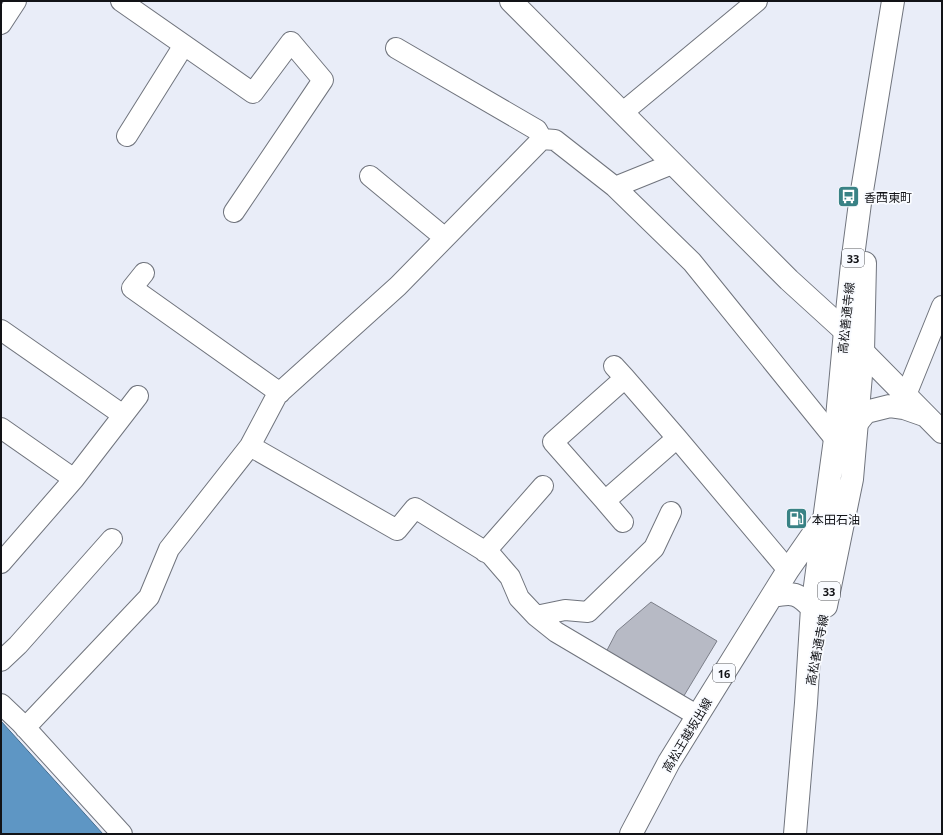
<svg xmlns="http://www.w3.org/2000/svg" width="943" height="835" font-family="'Noto Sans','Noto Sans JP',sans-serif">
<rect width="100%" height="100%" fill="#e9edf8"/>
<path fill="#5e96c4" stroke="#476f90" d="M1 721 103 834H1Z"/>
<path fill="#b7bac5" stroke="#7c7f89" d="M651 602 717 641 682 699 605 654 617 631Z"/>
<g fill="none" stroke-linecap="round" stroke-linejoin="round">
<defs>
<path id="street" d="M121 1 253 93 291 42 323 80 234 212
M1 24 16 1
M396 48 537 130 542 139
M622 113 757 1
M127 136 184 45
M370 176 445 238
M615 187 672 164
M144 273 132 288 280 393
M1 330 123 415
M614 366 625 378
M906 395 942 306
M1 428 74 479
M677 438 605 501 553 442 625 378 677 438 788 570
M250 446 397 530 415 508 491 555 510 577 519 598 536 616 556 632 698 716
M605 501 623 522
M485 552 543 486
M1 563 74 479 138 396
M536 616 565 610 588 612 654 548 671 512
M1 661 18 645 112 539
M1 704 21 723 122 834
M25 728 149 597 169 549 250 446 277 395 398 286 542 139 555 140 615 187 692 262 835 439"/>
<path id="secondary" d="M511 1 789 280 845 331 863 352 942 432
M857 423 866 412 890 406 904 408 924 415"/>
<path id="primary" d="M773 596C793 592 798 593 812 608
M826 606 852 479 863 352 865 263
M631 834 669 762 690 728 788 570 822 521
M795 834 806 703 812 608 835 439 845 331 852 264 860 203 893 1"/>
</defs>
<use href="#street" stroke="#70747d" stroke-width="22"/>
<use href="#secondary" stroke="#70747d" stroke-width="24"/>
<use href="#primary" stroke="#70747d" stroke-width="24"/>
<use href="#street" stroke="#fff" stroke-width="20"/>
<use href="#secondary" stroke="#fff" stroke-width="22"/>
<use href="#primary" stroke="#fff" stroke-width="22"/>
</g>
<defs>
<symbol id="bus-square" viewBox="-11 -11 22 22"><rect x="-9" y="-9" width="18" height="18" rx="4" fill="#398285" stroke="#f9fbff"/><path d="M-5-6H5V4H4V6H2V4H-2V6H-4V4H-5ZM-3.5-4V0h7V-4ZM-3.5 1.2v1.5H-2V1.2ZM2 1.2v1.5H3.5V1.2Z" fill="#fff"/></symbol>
<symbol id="fuel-square" viewBox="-11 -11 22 22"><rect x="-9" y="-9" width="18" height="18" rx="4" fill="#398285" stroke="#f9fbff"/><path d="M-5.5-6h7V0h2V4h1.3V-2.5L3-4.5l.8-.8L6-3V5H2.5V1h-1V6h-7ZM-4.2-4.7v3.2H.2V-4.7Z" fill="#fff"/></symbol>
</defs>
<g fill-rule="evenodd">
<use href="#bus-square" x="836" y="184" width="25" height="25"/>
<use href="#fuel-square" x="784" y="506" width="25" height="25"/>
</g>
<g text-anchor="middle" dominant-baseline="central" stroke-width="3.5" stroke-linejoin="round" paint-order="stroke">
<g fill="#f9fbff" stroke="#57595d" stroke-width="1">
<rect x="842" y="249" width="22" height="18" rx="3"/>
<rect x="818" y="582" width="22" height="18" rx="3"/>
<rect x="713" y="664" width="22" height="18" rx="3"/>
</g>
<g font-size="11" font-weight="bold" fill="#121317">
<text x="853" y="258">33</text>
<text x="829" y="591">33</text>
<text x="724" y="673">16</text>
</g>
<g font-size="12" fill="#121317" stroke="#f9fbff" text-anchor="start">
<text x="864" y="197">香西東町</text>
<text x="812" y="519">本田石油</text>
</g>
<g font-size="12" fill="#121317" stroke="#f9fbff">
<text transform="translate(846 318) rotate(-84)">高松善通寺線</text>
<text transform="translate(817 650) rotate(-79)">高松善通寺線</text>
<text transform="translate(687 735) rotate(-59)">高松王越坂出線</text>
</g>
</g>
<rect width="943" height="835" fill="none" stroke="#121317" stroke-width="4"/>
</svg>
